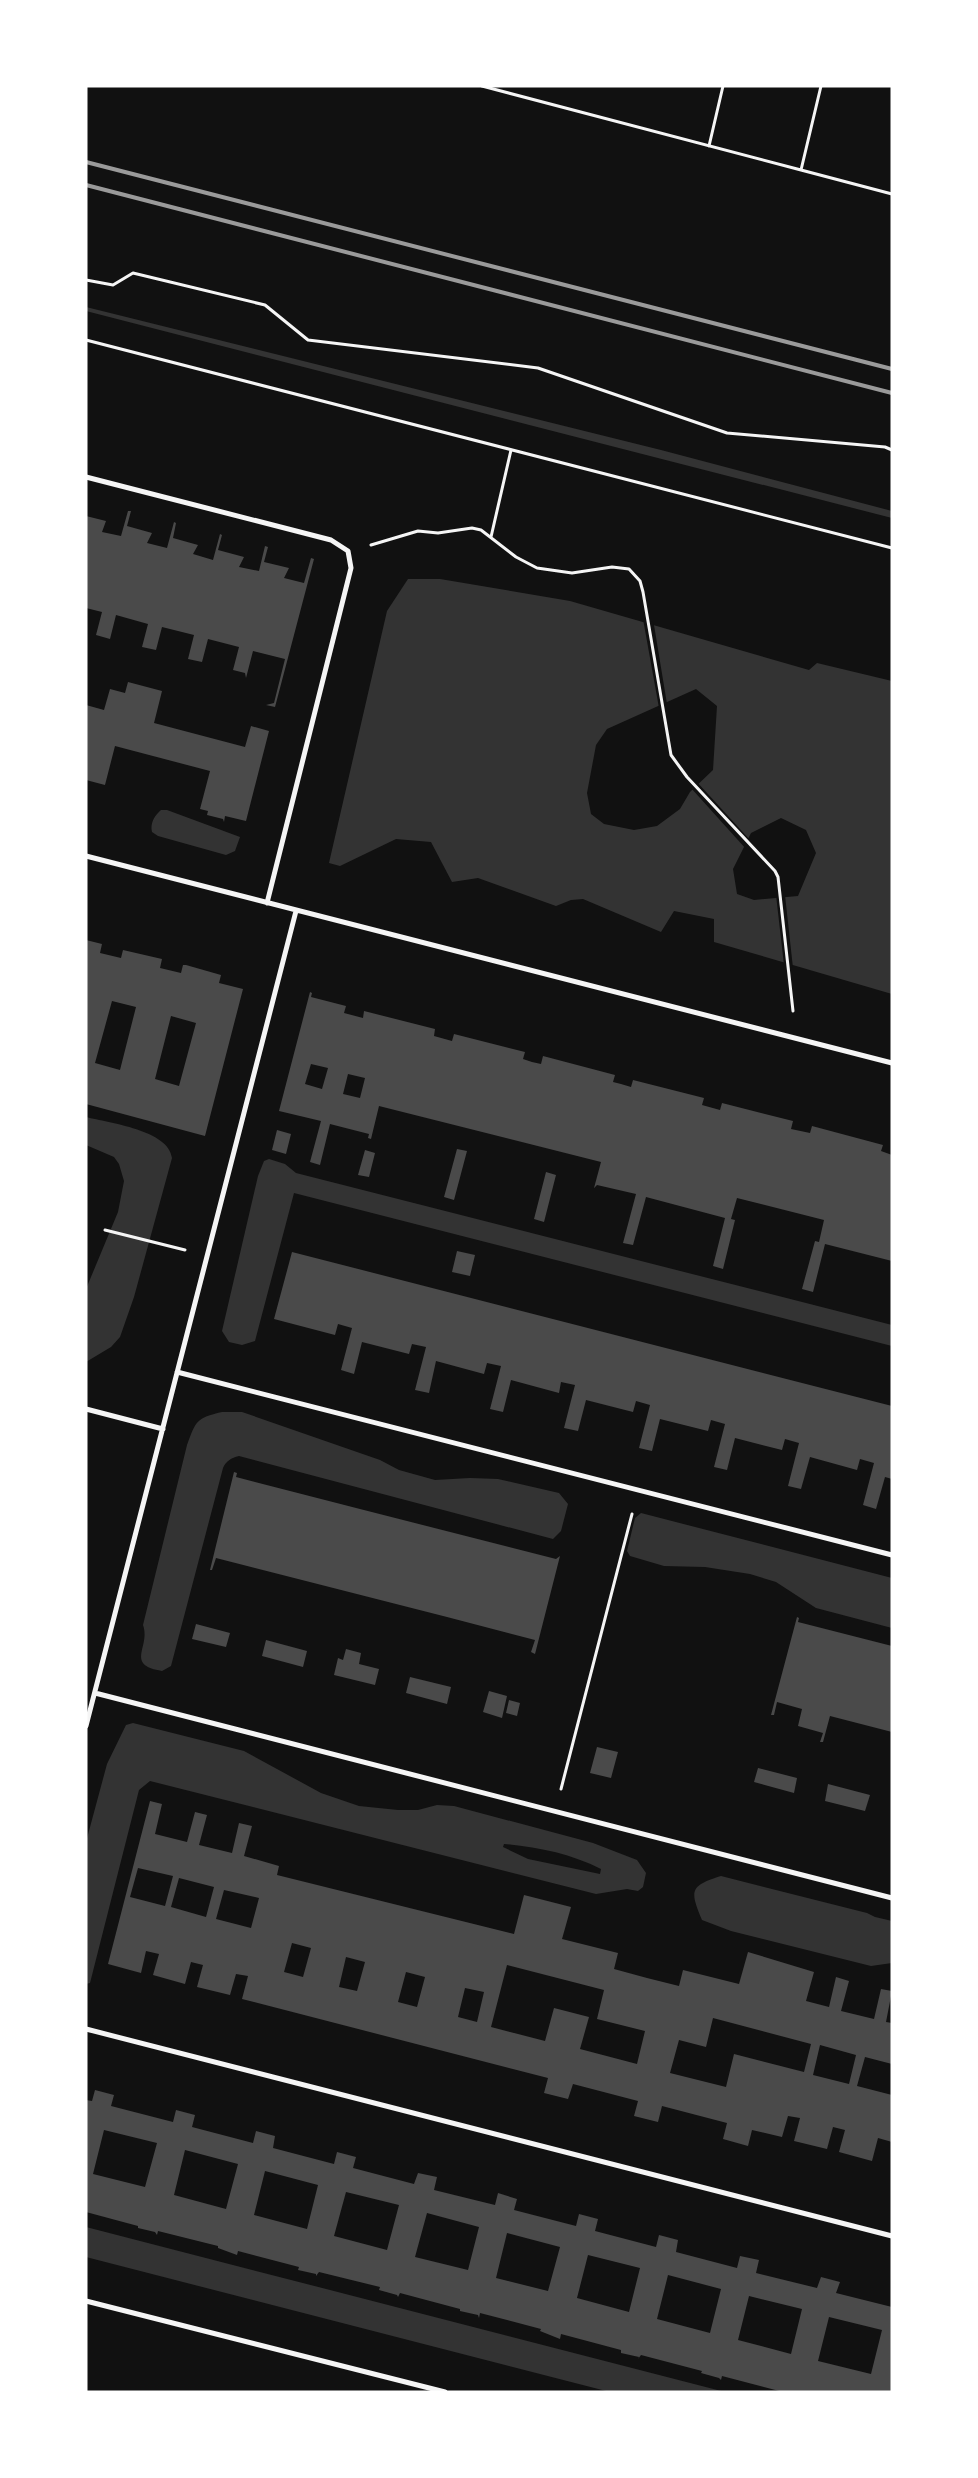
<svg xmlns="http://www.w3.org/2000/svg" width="978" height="2478" font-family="Manrope,sans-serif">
<rect width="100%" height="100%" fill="#111"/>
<path fill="#333" fill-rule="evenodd" d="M86 307 661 450 892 511V518L86 311Z
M408 579H440L570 601 809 670 817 663 892 681V994L714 942V919L674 911 661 932 583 899 571 900 556 906 478 878 452 882 431 842 396 839 340 866 329 863 387 611ZM696 689 717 706 713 770 690 792 680 809 657 826 634 830 604 824 591 814 587 793 596 745 607 729ZM781 818 806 830 816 853 798 896 754 900 737 894 733 869 751 833Z
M161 810H167L240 837 235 851 226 855 158 836 152 832C150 824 154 816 161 810Z
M86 1117C109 1123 169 1130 172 1158L134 1297 120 1337 111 1347 86 1362V1289L118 1212 124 1181 119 1164 114 1157 86 1145Z
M269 1159 285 1164 296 1173 892 1325V1346L294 1193 255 1341 242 1345 229 1342 222 1331 258 1176 264 1161Z
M222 1412H242L380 1460 399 1470 435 1480 470 1478 498 1479 559 1493 568 1504 561 1531 553 1539 239 1456C231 1458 226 1461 223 1468L171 1666 162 1671C124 1665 151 1647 143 1625L187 1445C196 1421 196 1418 222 1412Z
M641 1513 892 1578V1628L816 1608 776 1582 750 1574 705 1567 664 1566 630 1556 627 1551 635 1518Z
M133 1723 244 1751 321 1793 359 1806 398 1810H418L437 1805 454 1806 593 1843 637 1860 646 1873 643 1887 638 1891 627 1889 596 1894 150 1781 139 1790 90 1983 86 1984V1842L107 1764 126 1725ZM504 1844C538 1847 571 1854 601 1869L600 1874 528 1859 503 1847Z
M721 1876 867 1913 875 1917 892 1921V1963L871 1966 731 1931 702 1920C690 1891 689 1886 721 1876Z
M86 2227 725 2392H610L86 2257Z"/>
<path fill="#111" d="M643 619 653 622 654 625 667 704 659 708Z
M697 782 750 840 746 849 691 788Z
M776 895H785L793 968 784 965Z"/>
<path fill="#4a4a4a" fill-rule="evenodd" d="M128 511H131L127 526 152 533 147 543 167 548 174 522 176 523 173 538 198 545 193 554 213 560 220 534 222 535 218 550 244 557 239 567 259 571 265 546 268 547 264 562 289 568 284 578 304 583 311 558 314 559 275 707 266 705 274 703 285 659 253 651 246 678 245 673 233 670 239 647 208 639 202 662 188 659 194 635 162 627 156 650 142 647 148 624 116 615 110 639 96 635 102 612 86 608V516L106 521 102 532 121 536Z
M128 682 162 691 154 723 245 747 251 726 269 731 246 821 225 816 224 822 223 819 207 815 208 811 200 809 210 771 115 746 105 785 86 780V705L104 710 110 689 125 693Z
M86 940 102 944 100 953 121 958 123 950 162 959 160 968 181 973 183 965H186L221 975 219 983 243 989 205 1136 86 1104ZM112 1001 136 1007 120 1070 95 1063ZM171 1016 196 1023 179 1086 155 1079Z
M310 992 312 993 311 997 346 1006 344 1013 363 1018 364 1011 435 1029 434 1036 452 1041 454 1034 525 1052 523 1059 532 1062 541 1064 543 1056 615 1075 613 1082 621 1084 631 1087 633 1080 704 1098 702 1105 720 1110 722 1103 793 1121 791 1129 810 1133 812 1126 883 1145 881 1151 892 1155V1261L825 1244 813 1292 802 1289 815 1241 819 1242 824 1220 737 1198 731 1219 735 1220 723 1269 713 1266 725 1218 646 1197 633 1245 623 1243 636 1194 597 1185 594 1188 601 1162 379 1106 371 1139 368 1138 369 1134 330 1124 320 1165 310 1162 321 1121 279 1111ZM311 1064 328 1068 322 1089 305 1084ZM348 1074 365 1078 360 1098 343 1094Z
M277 1130 291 1134 286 1154 272 1150Z
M457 1149 467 1151 454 1200 444 1197Z
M365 1150 375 1153 369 1177 358 1175Z
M546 1172 556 1175 544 1222 534 1219Z
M457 1251 475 1255 470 1276 452 1272Z
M292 1252 892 1406V1479L885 1477 876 1509 863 1505 874 1463 860 1459 857 1470 810 1457 801 1489 788 1486 799 1443 785 1439 782 1450 735 1438 727 1470 714 1467 725 1424 711 1420 708 1431 660 1419 652 1451 639 1448 650 1405 636 1401 633 1412 586 1400 578 1431 564 1428 575 1385 561 1382 559 1393 511 1380 503 1412 490 1409 501 1366 487 1363 484 1374 436 1361 429 1393 415 1390 426 1347 412 1344 409 1354 362 1342 354 1374 341 1370 352 1328 338 1324 335 1335 274 1319Z
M234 1472 237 1473 236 1477 360 1509 556 1559 560 1556 535 1654 531 1652 535 1640 447 1617 216 1558 212 1570H210Z
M797 1617 799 1618 798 1622 892 1646V1732L830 1716 823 1742H820L823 1733 798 1726 802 1709 777 1702 774 1715H771Z
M196 1624 230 1633 226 1647 192 1639Z
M266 1640 307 1651 303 1667 262 1656Z
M346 1649 361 1653 359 1664 379 1669 375 1685 334 1675 338 1658 343 1660Z
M410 1677 451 1687 447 1704 406 1693Z
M489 1691 507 1696 502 1718 483 1712Z
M509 1700 520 1703 517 1716 506 1713Z
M597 1747 618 1752 611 1778 590 1773Z
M758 1768 797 1778 794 1793 754 1782Z
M828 1784 870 1795 865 1811 825 1801Z
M150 1801 162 1804 155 1834 187 1842 195 1812 207 1815 199 1845 232 1853 239 1823 252 1826 244 1856 279 1866 277 1875 514 1934 524 1895 571 1907 562 1939 618 1953 614 1969 647 1978 679 1986 683 1970 739 1984 748 1952 814 1972 806 2001 829 2007 836 1977 849 1981 841 2011 874 2019 881 1989 892 1991 886 2022 892 2023V2064L865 2057 857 2086 892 2095V2142L878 2138 872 2161 839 2152 845 2130 833 2127 827 2149 794 2141 800 2118 788 2116 782 2137 752 2130 748 2146 723 2139 727 2123 662 2106 658 2122 634 2116 638 2101 573 2084 568 2099 544 2093 548 2078 242 1999 248 1976 236 1974 230 1995 197 1987 203 1965 191 1962 185 1984 153 1975 159 1954 146 1951 141 1973 108 1964ZM138 1868 173 1876 165 1906 130 1897ZM179 1878 214 1887 206 1917 171 1907ZM224 1890 259 1898 251 1928 216 1919ZM292 1943 311 1948 303 1977 284 1972ZM346 1957 365 1962 357 1991 339 1987ZM507 1965 604 1990 597 2019 645 2031 637 2064 580 2049 589 2017 554 2008 545 2041 491 2027ZM406 1972 425 1977 417 2007 398 2002ZM465 1988 484 1992 477 2022 458 2017ZM713 2018 811 2044 804 2072 734 2054 726 2087 670 2073 679 2040 706 2047ZM820 2045 856 2055 849 2084 813 2075Z
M95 2090 114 2095 111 2106 173 2122 176 2110 195 2115 192 2127 253 2143 256 2131 275 2136 273 2148 334 2164 337 2152 356 2157 353 2168 414 2184 418 2173 437 2177 434 2190 495 2205 498 2193 517 2199 514 2210 576 2226 579 2214 598 2219 595 2231 656 2247 659 2235 678 2240 676 2252 737 2268 740 2256 759 2260 756 2273 817 2288 821 2277 840 2282 836 2293 892 2307V2392H783L722 2376 721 2380 719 2378 701 2373 702 2371 641 2355 638 2359 639 2357 621 2353V2350L561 2334 560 2339 540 2331 541 2329 480 2313 479 2318 478 2315 460 2311V2309L400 2293 398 2297 397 2295 379 2290 380 2287 319 2272 316 2276V2274L298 2270 299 2267 238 2251 237 2255 218 2248V2246L158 2231 157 2235 155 2232 138 2228V2226L86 2212V2100L92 2101ZM104 2130 157 2143 145 2187 93 2174ZM185 2150 238 2164 226 2209 174 2195ZM265 2171 318 2185 307 2229 254 2215ZM346 2192 399 2205 387 2250 334 2236ZM427 2213 479 2227 468 2270 415 2257ZM507 2233 560 2247 548 2291 496 2278ZM588 2255 640 2268 629 2312 577 2298ZM668 2275 721 2289 710 2333 657 2319ZM749 2296 802 2309 791 2354 738 2340ZM829 2317 882 2330 871 2374 818 2361Z"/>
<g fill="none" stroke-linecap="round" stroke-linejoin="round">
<path stroke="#f5f5f5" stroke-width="3" d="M482 86 801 170 821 86
M709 146 723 86
M801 170 892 194
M86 280 113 285 133 273 265 305 308 340 538 368 727 433 885 447 892 450
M86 340 892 548
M491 537 511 450
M371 545 418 531 438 533 472 528 481 530 516 557 537 568 572 573 612 567 629 569 640 581 643 592 671 755 687 777 775 871 778 877 793 1011
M105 1230 185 1250
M561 1789 632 1514"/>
<path stroke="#f5f5f5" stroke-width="5" d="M86 477 331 540 348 551 351 568 267 903
M86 856 892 1063
M177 1372 892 1555
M86 1409 163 1429
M95 1693 892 1898
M86 1726 296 911
M86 2029 892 2236
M86 2301 445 2392"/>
<path stroke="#9a9a9a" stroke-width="4" d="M86 162 892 369
M86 185 892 393"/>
</g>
<rect width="978" height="2478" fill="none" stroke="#ffffff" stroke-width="175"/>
</svg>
